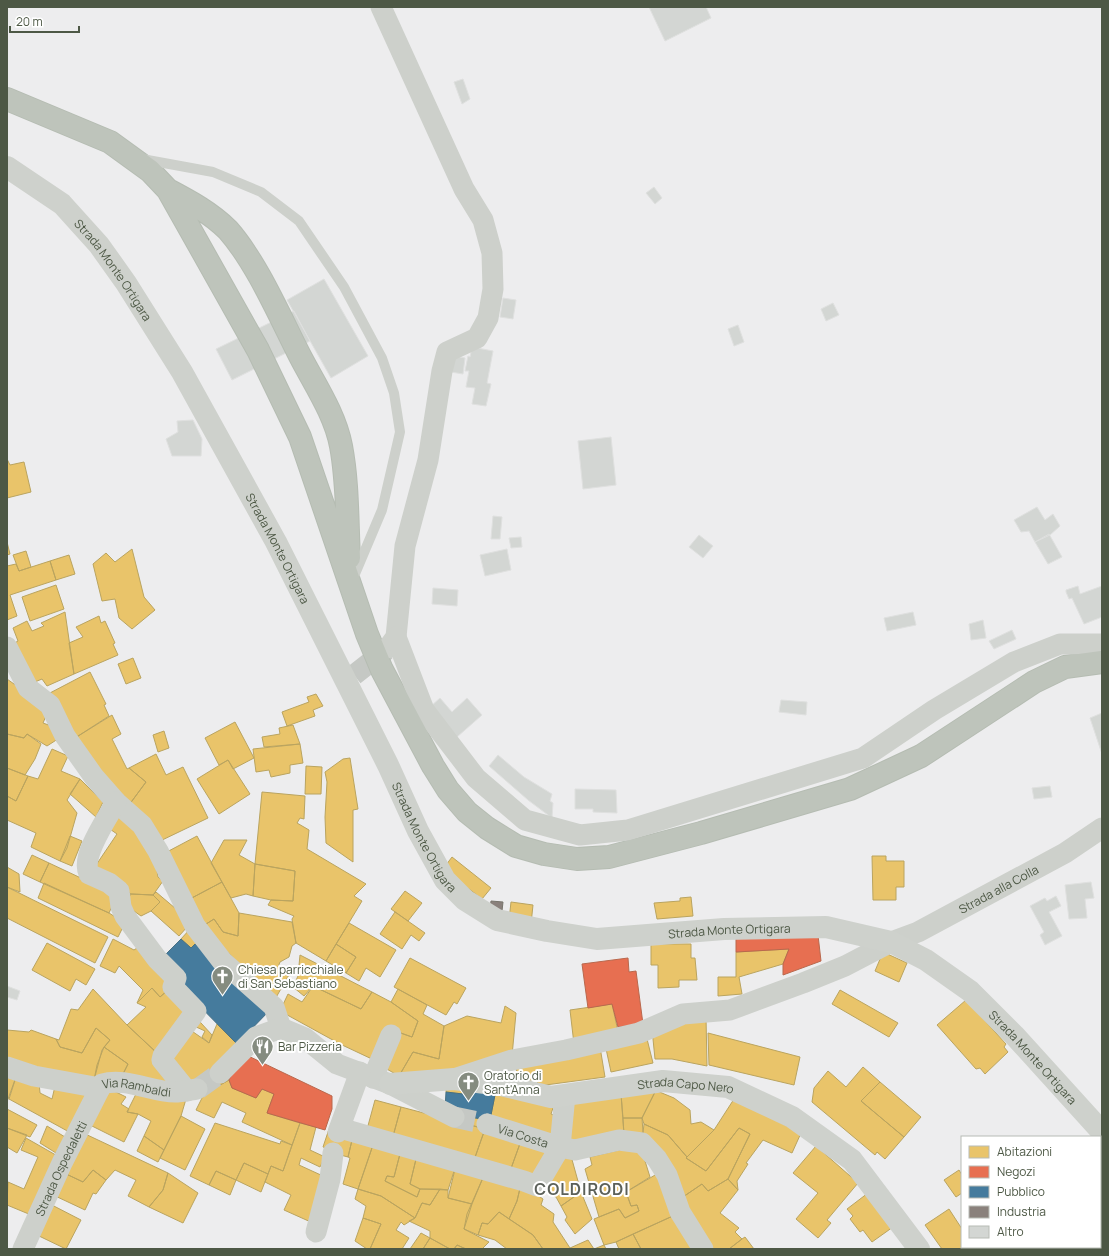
<svg xmlns="http://www.w3.org/2000/svg" width="1109" height="1256" font-family="Manrope,sans-serif">
<rect width="100%" height="100%" fill="#ededee"/>
<path fill="#e9c46a" stroke="#baa45f" d="M7 459 10 465 24 462 31 492 7 498Z
M7 542 10 554 7 555Z
M132 549 144 597 155 610 132 629 119 618 115 599 102 601 93 564 106 553 115 562Z
M26 551 31 567 19 571 13 555Z
M69 555 75 574 56 580 50 561Z
M50 561 56 580 10 595 17 616 7 620V566L16 564 19 571Z
M56 585 64 609 30 621 22 597Z
M65 612 74 674 47 686 42 679 30 684 13 644 18 641 13 628 27 621 32 631 44 626 41 623Z
M99 616 101 623 105 621 115 643 113 644 118 655 74 674 69 643 83 637 76 627Z
M133 658 141 678 126 684 118 664Z
M90 672 106 704 104 705 109 716 75 738 48 694Z
M7 679 49 709 43 723 54 727 61 737 47 746 27 734 24 738 7 734Z
M316 694 323 706 313 710 315 716 287 726 282 712 309 702 307 697Z
M112 715 121 734 112 739 127 769 129 768 146 782 129 805 75 738Z
M235 722 254 758 233 769 228 760 219 765 205 738Z
M293 725 300 744 264 747 262 737 280 734 279 728Z
M164 731 169 748 158 752 153 735Z
M7 734 24 738 27 734 41 744 35 759 25 775 7 768Z
M300 744 303 763 290 765V773L271 777 269 770 256 772 253 749Z
M52 749 68 756 61 771 80 779 67 800 77 813 67 848 60 861 31 847 36 833 7 820V796L16 801 28 776 38 779Z
M156 754 166 775 183 767 208 818 158 842 129 805 146 782 129 768Z
M350 758 358 809 353 810V862L326 843 325 817 327 782 325 772 343 759Z
M228 760 250 794 219 814 197 779Z
M306 766 322 767 321 794H305Z
M7 768 28 776 16 801 7 796Z
M80 779 103 802 96 817 70 794Z
M262 792 305 796 304 819 300 818 297 823 309 830 307 849 366 884 354 896 362 901 326 961 296 943 292 919 294 916 268 905 271 900 293 901 295 871 255 864Z
M122 812 155 857 158 877 163 881 153 895 131 894 112 881 92 871 117 834 107 827Z
M70 836 82 841 72 866 60 861Z
M197 836 222 882 188 900 163 854Z
M224 840H247L239 855 255 864 253 896 246 894 231 898 211 863Z
M32 855 49 863 40 882 23 874Z
M872 856H886V861H904V887H896V900H873Z
M452 857 491 888 482 899 443 869Z
M49 863 117 895 109 913 40 882Z
M255 864 295 871 293 901 271 900 253 896Z
M7 867 19 874 20 892 7 887Z
M222 882 239 913 238 936 223 932 214 919 203 926 188 900Z
M44 883 109 913 125 923 118 937 38 898Z
M7 887 108 937 95 963 7 918Z
M405 891 422 903 408 921 391 909Z
M156 892 182 914 188 926 179 936 151 911 160 902 153 895Z
M131 894 153 895 160 902 151 911 141 916 124 904Z
M691 897 693 916 657 919 654 903 680 901V898Z
M511 902 533 905 531 924 509 920Z
M395 912 425 933 419 941 411 935 402 949 380 934Z
M239 913 292 922 296 943 292 946 289 957 280 962 278 967 290 973 274 1001 203 926 214 919 223 932 238 936Z
M349 923 396 950 380 977 366 968 359 981 346 973 356 957 336 944Z
M190 929 199 940 191 948 181 939Z
M113 939 134 950 137 948 173 981 169 989 160 997 152 988 137 1003 143 990 119 966 115 973 100 966Z
M47 943 95 969 86 985 76 979 70 991 32 970Z
M336 944 356 957 346 973 326 961Z
M651 944H691V958H695L697 980H679V987L658 988V965H651Z
M789 949 783 964 739 977 742 994 718 996V977H736V952Z
M883 952 907 963 899 982 875 971Z
M300 955 372 992 361 1009 313 986 304 996 293 987 298 976Z
M410 958 466 988 457 1004 454 1002 446 1015 394 987Z
M313 986 361 1009 372 992 391 1002 418 1021 412 1037 395 1031 374 1060 340 1044 280 1011 288 994 302 1002Z
M152 988 160 997 169 989 180 1000 212 1035 209 1043 202 1037 205 1031 183 1021 159 1055 127 1025 146 1007 137 1003Z
M93 989 127 1025 156 1052 173 1089 121 1078 128 1064 104 1047 110 1040 96 1028 82 1053 60 1047 56 1039 59 1040 71 1009 78 1010Z
M398 989 427 1005 423 1014 444 1026 439 1059 413 1052 399 1076 385 1068 395 1031 412 1037 418 1021 391 1002Z
M840 990 898 1023 889 1037 832 1004Z
M966 1000 1006 1044 1004 1047 1008 1052 985 1074 980 1068 976 1069 937 1025Z
M612 1004 619 1036 574 1044 570 1010Z
M505 1006 516 1013 512 1056 459 1072 399 1076 413 1052 439 1059 444 1026 467 1016 501 1023Z
M706 1017 707 1066 672 1059H655L652 1029Z
M217 1024 237 1044 220 1073 229 1080 204 1094 165 1056 186 1027 209 1043Z
M96 1028 110 1040 102 1050 94 1080 7 1064V1030L29 1032 31 1030 56 1039 60 1047 82 1053Z
M708 1033 800 1057 794 1085 709 1065Z
M646 1035 653 1063 611 1072 605 1044Z
M104 1047 128 1064 121 1078 94 1080 97 1065Z
M600 1047 605 1077 538 1086 537 1079 518 1082 515 1061Z
M863 1067 880 1082 861 1101 904 1137 885 1159 877 1152 875 1155 812 1102 814 1088 828 1071 846 1087Z
M7 1071 17 1074 7 1102Z
M17 1074 39 1082 40 1093 52 1099 56 1082 94 1090 71 1133 9 1099Z
M229 1080 232 1088 256 1098 262 1089 274 1094 267 1113 300 1123 292 1145 242 1122 246 1113 222 1102 214 1118 196 1110 204 1094Z
M880 1082 921 1117 904 1137 861 1101Z
M104 1086 126 1097 121 1104 129 1109 127 1112 138 1114 124 1142 86 1123Z
M446 1087H464L463 1094 446 1092Z
M139 1088 186 1099 181 1116 164 1150 144 1136 151 1121 138 1114 127 1112Z
M496 1090 554 1105 551 1114 561 1118 554 1141 490 1120Z
M657 1091 674 1098 690 1110 691 1124 701 1122 714 1130 687 1157 668 1135 644 1124 642 1118 655 1092Z
M655 1092 642 1118H623L621 1094Z
M621 1094 624 1135 566 1143 569 1101Z
M734 1099 801 1133 792 1153 763 1140 746 1163 748 1164 737 1181 738 1190 728 1179 750 1134 739 1128 706 1171 686 1158 714 1130Z
M375 1100 401 1107 392 1140 366 1133Z
M401 1107 485 1129 473 1163 392 1140Z
M7 1109 37 1125 30 1137 7 1128Z
M454 1115 490 1120 485 1129 453 1120Z
M181 1116 205 1129 185 1170 160 1158Z
M623 1118H642L643 1133 624 1135Z
M215 1123 280 1144 281 1141 292 1145 283 1171 271 1166 268 1174 244 1163 236 1180 216 1171 209 1185 190 1176Z
M300 1123 316 1127 310 1150 325 1157 320 1167 301 1158 299 1165 323 1176 313 1223 284 1210 291 1195 265 1182 271 1166 283 1171Z
M644 1124 668 1135 687 1157 686 1158 706 1171 739 1128 750 1134 728 1179 708 1191 702 1184 680 1199 643 1133Z
M47 1126 65 1137 56 1153 40 1143Z
M7 1128 27 1135 17 1153 7 1147Z
M329 1129 353 1136 348 1157 333 1153V1150L323 1147Z
M485 1129 522 1138 509 1174 473 1163Z
M81 1132 168 1173 163 1190 149 1207 128 1196 136 1180 115 1170 106 1180 93 1170 83 1182 62 1172Z
M144 1136 164 1150 158 1162 137 1151Z
M353 1136 374 1142 358 1189 343 1184 350 1158 348 1157Z
M26 1138 61 1158 36 1217 7 1205 8 1182 24 1189 38 1157 21 1150Z
M522 1138 555 1152 538 1182 509 1174Z
M374 1142 401 1150 394 1177 387 1176 385 1181 417 1197 420 1189H440L430 1205 422 1203 415 1218 381 1196 358 1189Z
M640 1145 650 1177 626 1192 631 1206 637 1205 639 1211 625 1218 619 1209 599 1217 585 1169 592 1165 590 1157Z
M816 1146 858 1183 827 1220 831 1223 818 1238 796 1219 818 1193 793 1173Z
M401 1150 417 1155 410 1184 420 1189 417 1197 385 1181 387 1176 394 1177Z
M558 1153 571 1156 581 1192 561 1206 556 1197 539 1188Z
M417 1155 456 1165 448 1190 420 1189 410 1184Z
M244 1163 268 1174 261 1192 236 1180Z
M456 1165 485 1173 472 1204 448 1198Z
M93 1170 106 1180 96 1194 93 1193 85 1210 51 1194 62 1172 83 1182Z
M959 1170 962 1175V1193L956 1197 944 1180Z
M216 1171 236 1180 230 1195 209 1185Z
M662 1171 675 1215 616 1242 604 1245 594 1219 619 1209 625 1218 639 1211 637 1205 631 1206 626 1192Z
M168 1173 198 1193 183 1223 149 1207 163 1190Z
M485 1173 521 1184 517 1201 509 1219 499 1212 488 1224 482 1223 478 1235 464 1229 467 1214Z
M728 1179 738 1190 720 1213 739 1228 735 1232 742 1239 729 1249H708L680 1199 702 1184 708 1191Z
M521 1184 543 1199 541 1205 554 1214 553 1222 570 1248 588 1240 594 1249 604 1245 606 1249H543L533 1235 509 1219 517 1201Z
M358 1189 381 1196 415 1218 404 1225 401 1222 396 1230 409 1238 402 1249H370L381 1224 363 1218 366 1206 355 1199Z
M440 1189 448 1190V1198L472 1204 464 1229 489 1242 482 1249H466L457 1245 454 1249H450L430 1238V1231L409 1221 415 1218 422 1203 430 1205Z
M581 1192 592 1219 575 1234 565 1220 567 1217 561 1206Z
M868 1193 893 1227 872 1242 863 1230 860 1232 850 1219 853 1216 847 1209Z
M48 1203 81 1220 66 1249 39 1236Z
M949 1209 962 1229V1247H975L976 1249H942L925 1225Z
M499 1212 533 1235 543 1249H507L495 1240 478 1235 482 1223 488 1224Z
M675 1215 697 1249H641L633 1234Z
M363 1218 381 1224 370 1249H367L355 1241Z
M421 1233 430 1238 423 1249H410Z
M633 1234 641 1249H619L616 1242Z
M745 1237 754 1249H729L742 1239Z
M430 1238 450 1249H423Z
M457 1245 466 1249H454Z"/>
<path fill="#e76f51" stroke="#b9684d" d="M736 935H818L821 961 783 975V964L789 949 736 952Z
M628 958 629 972 636 971 643 1024 618 1027 612 1004 588 1008 582 964Z
M242 1053 332 1096V1109L325 1130 267 1113 274 1094 262 1089 256 1098 232 1088 229 1080Z"/>
<path fill="#457b9d" stroke="#477083" d="M181 939 191 948 195 944 271 1009 237 1044 177 983 164 956Z
M464 1087 496 1090 490 1120 454 1115 445 1109 446 1092 463 1094Z"/>
<path fill="#8a817c" stroke="#78756c" d="M491 901 503 902 502 911 490 910Z"/>
<path fill="#d3d6d3" stroke="#dfe0df" d="M649 7H706L711 18 665 41Z
M463 79 470 99 462 104 454 82Z
M654 187 662 198 655 204 646 193Z
M324 279 368 356 331 378 287 300Z
M503 298 516 300 513 319 500 317Z
M833 303 839 315 826 321 821 309Z
M294 311 310 341 232 380 216 349Z
M738 325 744 342 734 346 728 329Z
M472 347 493 351 487 383 491 384 486 406 472 404 475 388 466 387 469 371H465L468 356 470 357Z
M453 356 465 358 463 374 451 372Z
M193 420 202 439 201 456H172L166 439 178 432 177 421Z
M611 437 616 485 583 489 578 441Z
M1037 507 1045 520 1053 514 1060 526 1050 535 1035 542 1029 531 1021 532 1014 520Z
M493 516 502 517 500 539H491Z
M1049 534 1062 557 1048 564 1035 542Z
M699 535 713 546 703 558 689 547Z
M521 537 522 547 511 548 509 538Z
M507 549 511 570 485 576 480 555Z
M1078 586 1080 594 1102 586V617L1084 624 1072 598 1069 599 1066 592V590Z
M433 588 458 590 457 606 432 604Z
M913 612 916 625 887 631 884 618Z
M983 620 986 638 971 640 969 624Z
M1012 630 1016 639 994 649 989 641Z
M440 698 452 712 467 698 482 715 457 737 430 707Z
M781 700 807 702 806 715 779 712Z
M1102 713V754L1090 718Z
M498 755 524 777 552 794 550 801 553 803 552 818 528 800 489 766Z
M1050 786 1052 797 1034 799 1032 788Z
M575 789 616 790 617 813 593 812V809H575Z
M1091 882 1094 898 1085 899 1087 918 1069 919 1065 885Z
M1056 896 1061 906 1049 912 1062 936 1045 945 1040 935 1044 932 1030 906 1045 898 1047 901Z
M7 986 20 991 17 1000 7 997Z"/>
<g fill="none" stroke-linecap="round" stroke-linejoin="round">
<path stroke="#c5c8c4" stroke-width="21" stroke-dasharray="21 10" stroke-linecap="butt" d="M354 675 386 650
M198 1089 220 1073
M454 1117 487 1124"/>
<defs>
<path id="highway" d="M7 99 110 142 150 171 168 190 258 350 300 437 367 634 382 670 433 766 448 790 467 812 487 828 516 846 544 854 577 859 609 857 701 833 850 789 921 756 1034 682 1065 667 1102 662
M168 190C189 201 211 213 228 230 257 263 280 317 300 356 315 385 335 414 341 446 348 483 347 521 349 558"/>
</defs>
<use href="#highway" stroke="#b5bcb2" stroke-width="24"/>
<path stroke="#cdd0cb" stroke-width="10" d="M142 159 213 172 261 192 299 221 344 287 382 358 394 393 400 432 382 510 352 581"/>
<g stroke="#cdd0cb" stroke-width="21">
<path d="M381 7 464 189 483 220 492 253 493 289 488 318 477 338 447 352 442 371 428 460 405 546 396 637 388 648"/>
<path d="M396 637 424 710 476 778 525 820 580 835 628 830 863 758 934 710 1014 662 1060 644H1102"/>
<path d="M7 647 28 688 50 705 65 736 94 777 116 802 142 825 158 851 195 926 222 961 274 1007 281 1028"/>
<path d="M116 802C107 819 80 856 89 874L109 883 119 891 121 907 125 916 157 959 176 978 173 987 196 1011 163 1056 162 1060 187 1091"/>
<path d="M7 1067 34 1076 100 1088"/>
<path d="M220 1073 256 1037 281 1028 305 1038 337 1064 390 1084 454 1117"/>
<path d="M373 1078 391 1035"/>
<path id="s1" d="M454 1079 512 1060 566 1050 639 1033 683 1014 730 1010 803 983 845 966 891 942 918 932 1065 853 1102 828"/>
<path id="s2" d="M487 1124 560 1147 575 1150 619 1140 642 1143 657 1159 667 1175 680 1212 703 1249"/>
<path d="M340 1128 524 1181 537 1186 560 1147 565 1095"/>
<path d="M338 1132 360 1072"/>
<path d="M316 1232 330 1179 333 1153"/>
<path id="s3" d="M23 1249 62 1163 102 1084C126 1077 151 1092 175 1092 182 1092 190 1090 197 1089"/>
</g>
<g stroke="#ced1cc" stroke-width="22">
<path id="s4" d="M7 167 62 204 99 245 126 283 182 372 276 542 388 765 418 831 445 880 465 900 497 920 547 931 597 939 724 929 826 927 891 942 926 960 970 991 1014 1035 1102 1132"/>
<path id="s5" d="M390 1084 454 1079 501 1085 551 1097 663 1081 728 1087 792 1117 852 1160 919 1249"/>
</g>
<use href="#highway" stroke="#bec4bb" stroke-width="22"/>
</g>
<defs>
<symbol id="church-pin" viewBox="-11 -11 22 30"><path d="M0 17L-7.5 6A9.5 9.5 0 1 1 7.5 6Z" fill="#858c80" stroke="#fff"/><path d="M-1.2-6h2.4v3.5h3.3v2.4h-3.3V6h-2.4V-.1h-3.3v-2.4h3.3Z" fill="#fff"/></symbol>
<symbol id="restaurant-pin" viewBox="-11 -11 22 30"><path d="M0 17L-7.5 6A9.5 9.5 0 1 1 7.5 6Z" fill="#858c80" stroke="#fff"/><path d="M-5-6h1v4h1v-4h1v4h1v-4h1v5L-1.5 .5V6h-2V.5L-5-1ZM5-6V6H3V1.5H1.5Q1.5-4 5-6Z" fill="#fff"/></symbol>
</defs>
<g fill-rule="evenodd">
<use href="#church-pin" x="210" y="964" width="25" height="34"/>
<use href="#restaurant-pin" x="250" y="1034" width="25" height="34"/>
<use href="#church-pin" x="456" y="1070" width="25" height="34"/>
</g>
<g text-anchor="middle" dominant-baseline="central" stroke-width="4" stroke-linejoin="round" paint-order="stroke">
<g font-size="12" fill="#4d5845" stroke="#fff">
<text stroke="none"><textPath href="#s4" startOffset="150">Strada Monte Ortigara</textPath></text>
<text stroke="none"><textPath href="#s4" startOffset="474">Strada Monte Ortigara</textPath></text>
<text stroke="none"><textPath href="#s4" startOffset="798">Strada Monte Ortigara</textPath></text>
<text stroke="none"><textPath href="#s1" startOffset="581">Strada alla Colla</textPath></text>
<text stroke="none"><textPath href="#s4" startOffset="1146">Strada Monte Ortigara</textPath></text>
<text stroke="none"><textPath href="#s4" startOffset="1494">Strada Monte Ortigara</textPath></text>
<text stroke="none"><textPath href="#s5" startOffset="299">Strada Capo Nero</textPath></text>
<text stroke="none"><textPath href="#s3" startOffset="218">Via Rambaldi</textPath></text>
<text stroke="none"><textPath href="#s2" startOffset="38">Via Costa</textPath></text>
<text stroke="none"><textPath href="#s3" startOffset="89">Strada Ospedaletti</textPath></text>
</g>
<g font-size="12" fill="#4d5845" stroke="#fff" text-anchor="start">
<text x="238" y="969">Chiesa parricchiale<tspan x="238" dy="14">di San Sebastiano</tspan></text>
<text x="278" y="1046">Bar Pizzeria</text>
<text x="484" y="1075">Oratorio di<tspan x="484" dy="14">Sant'Anna</tspan></text>
</g>
<g font-size="16" font-weight="bold" letter-spacing="1" fill="#5b6059" stroke="#fff">
<text x="582" y="1189">COLDIRODI</text>
</g>
</g>
<rect width="1109" height="1256" fill="none" stroke="#4d5845" stroke-width="16"/>
<rect x="961" y="1136" width="140" height="112" fill="#ffffff" stroke="#b8bcb5"/>
<rect x="969" y="1146" width="20" height="12" fill="#e9c46a" stroke="#b8bcb5"/>
<text x="997" y="1156" font-size="12" fill="#4d5845">Abitazioni</text>
<rect x="969" y="1166" width="20" height="12" fill="#e76f51" stroke="#b8bcb5"/>
<text x="997" y="1176" font-size="12" fill="#4d5845">Negozi</text>
<rect x="969" y="1186" width="20" height="12" fill="#457b9d" stroke="#b8bcb5"/>
<text x="997" y="1196" font-size="12" fill="#4d5845">Pubblico</text>
<rect x="969" y="1206" width="20" height="12" fill="#8a817c" stroke="#b8bcb5"/>
<text x="997" y="1216" font-size="12" fill="#4d5845">Industria</text>
<rect x="969" y="1226" width="20" height="12" fill="#d3d6d3" stroke="#b8bcb5"/>
<text x="997" y="1236" font-size="12" fill="#4d5845">Altro</text>
<path d="M10 26v6h69v-6" fill="none" stroke="#4d5845" stroke-width="2"/>
<text x="16" y="26" font-size="12" fill="#4d5845" stroke="#ffffff" stroke-width="3" paint-order="stroke">20 m</text>
</svg>
